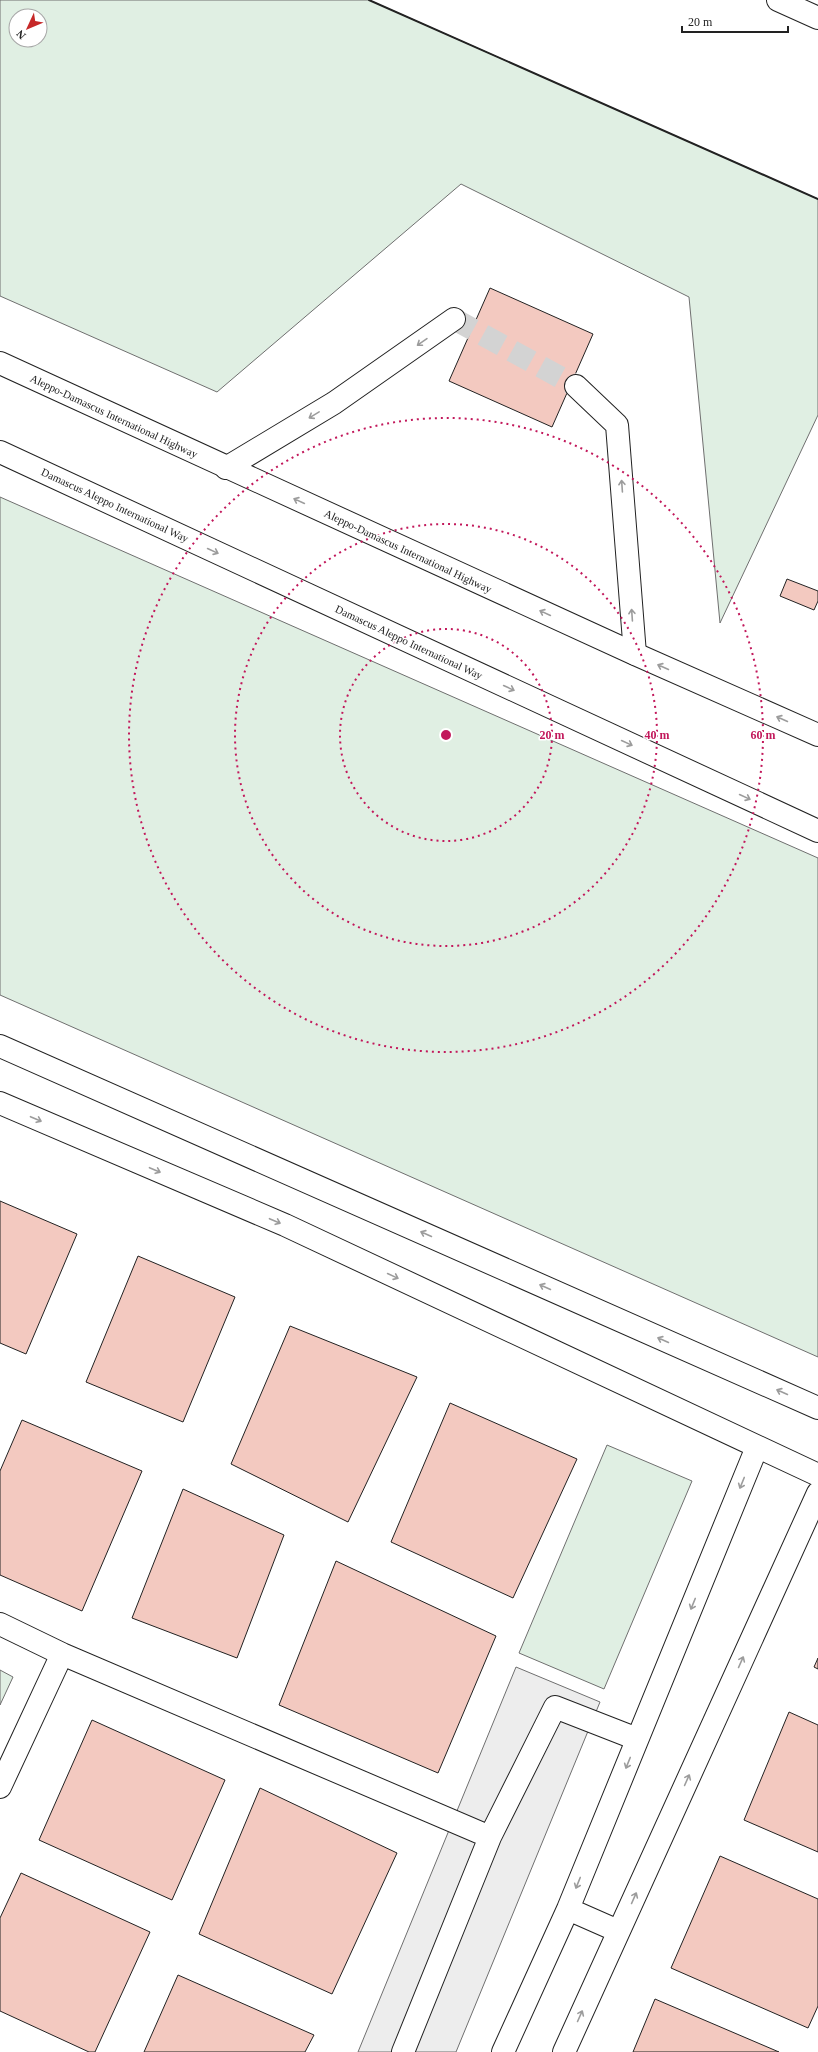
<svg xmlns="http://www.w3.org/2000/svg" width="818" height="2052" font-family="Georgia,serif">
<rect width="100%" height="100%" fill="#fff"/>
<path fill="#e0efe3" stroke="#6f6f6f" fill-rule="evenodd" d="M0 0H369L818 199V415L720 623 689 297 461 184 217 392 0 296ZM16 16H40V40H16Z
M0 497 818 858V1357L0 995Z
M607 1445 692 1481 604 1689 519 1653Z
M0 1670 13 1677 0 1705Z"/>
<path fill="#ededed" stroke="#6f6f6f" d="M516 1667 600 1702 456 2052H358Z"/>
<path fill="#f3c9c0" stroke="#222" d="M490 288 593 334 552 427 449 381Z
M787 579 818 591V601L814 610 780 596Z
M0 1201 77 1234 26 1354 0 1343Z
M138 1256 235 1297 183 1422 86 1382Z
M290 1326 417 1377 348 1522 231 1464Z
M450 1403 577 1459 513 1598 391 1542Z
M22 1420 142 1471 82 1611 0 1575V1471Z
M183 1489 284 1535 237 1658 132 1618Z
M336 1561 496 1636 438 1773 279 1705Z
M818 1658V1669L814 1667Z
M789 1712 818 1725V1852L744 1820Z
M92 1720 225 1780 172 1900 39 1840Z
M260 1788 397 1853 332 1994 199 1934Z
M720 1856 818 1899V2006L808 2028 671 1968Z
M21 1873 150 1932 95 2052H89L0 2011V1918Z
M178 1975 314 2035 305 2052H144Z
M655 1999 779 2052H633Z"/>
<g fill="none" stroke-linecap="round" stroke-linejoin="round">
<path stroke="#d3d3d3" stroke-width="22" stroke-dasharray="22 11" stroke-linecap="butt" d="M454 319 576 386"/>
<defs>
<path id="minor" d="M778 0 818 18
M576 386 617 425 635 654
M226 468 334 403 454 319
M0 1046 818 1408
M0 1103 285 1225 818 1475
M0 1624 62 1654 0 1787
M62 1654 490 1837 555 1707 637 1739
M568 1909 618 1931
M403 2052 490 1837
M503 2052 568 1909 757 1447
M564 2052 818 1493"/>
<path id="highway" d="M0 363 635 654 818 735
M0 452 818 831"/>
</defs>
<use href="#minor" stroke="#222" stroke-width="24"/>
<use href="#highway" stroke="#222" stroke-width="24"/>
<use href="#minor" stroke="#fff" stroke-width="22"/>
<use href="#highway" stroke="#fff" stroke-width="22"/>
<path stroke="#222" stroke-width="2" d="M369 0 818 199"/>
</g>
<defs><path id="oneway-shaft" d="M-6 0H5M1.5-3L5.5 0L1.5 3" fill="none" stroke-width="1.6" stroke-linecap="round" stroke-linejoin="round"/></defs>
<g stroke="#9c9c9c">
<use href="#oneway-shaft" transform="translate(422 342) rotate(145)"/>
<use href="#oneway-shaft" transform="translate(314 415) rotate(149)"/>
<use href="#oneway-shaft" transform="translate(622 486) rotate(-94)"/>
<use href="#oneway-shaft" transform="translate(299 501) rotate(-155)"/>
<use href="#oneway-shaft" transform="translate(213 551) rotate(25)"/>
<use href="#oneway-shaft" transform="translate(545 613) rotate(-155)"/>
<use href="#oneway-shaft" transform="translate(632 615) rotate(-94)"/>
<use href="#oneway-shaft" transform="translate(663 667) rotate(-156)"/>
<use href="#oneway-shaft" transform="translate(509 688) rotate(25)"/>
<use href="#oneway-shaft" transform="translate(782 719) rotate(-156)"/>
<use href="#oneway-shaft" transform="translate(627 743) rotate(25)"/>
<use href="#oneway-shaft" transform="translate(745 797) rotate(25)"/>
<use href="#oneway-shaft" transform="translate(36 1119) rotate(23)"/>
<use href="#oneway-shaft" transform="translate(155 1170) rotate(23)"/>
<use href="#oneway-shaft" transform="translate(275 1221) rotate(23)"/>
<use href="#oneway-shaft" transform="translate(426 1234) rotate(-156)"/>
<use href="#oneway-shaft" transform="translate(393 1276) rotate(25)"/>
<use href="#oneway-shaft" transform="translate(545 1287) rotate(-156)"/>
<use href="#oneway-shaft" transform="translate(663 1340) rotate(-156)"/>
<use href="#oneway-shaft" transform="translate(782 1392) rotate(-156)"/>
<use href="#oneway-shaft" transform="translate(742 1483) rotate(112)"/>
<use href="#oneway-shaft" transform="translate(693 1604) rotate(112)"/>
<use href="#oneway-shaft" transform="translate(741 1662) rotate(-66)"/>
<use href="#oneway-shaft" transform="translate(628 1763) rotate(112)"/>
<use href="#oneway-shaft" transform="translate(687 1780) rotate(-66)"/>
<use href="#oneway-shaft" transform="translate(578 1883) rotate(112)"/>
<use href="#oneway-shaft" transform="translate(634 1898) rotate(-66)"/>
<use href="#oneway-shaft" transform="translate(580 2016) rotate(-66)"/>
</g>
<g fill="none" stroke="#c2185b" stroke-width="2" stroke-dasharray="2 4">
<circle cx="446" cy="735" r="106"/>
<circle cx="446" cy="735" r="211"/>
<circle cx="446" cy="735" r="317"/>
</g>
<g text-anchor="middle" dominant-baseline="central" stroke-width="3" stroke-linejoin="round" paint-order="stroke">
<g font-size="11" fill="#222" stroke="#fff">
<text transform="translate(114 416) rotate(25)">Aleppo-Damascus International Highway</text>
<text transform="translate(115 505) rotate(25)">Damascus Aleppo International Way</text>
<text transform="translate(408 551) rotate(25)">Aleppo-Damascus International Highway</text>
<text transform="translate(409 642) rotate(25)">Damascus Aleppo International Way</text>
</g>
</g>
<circle cx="446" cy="735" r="6" fill="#c2185b" stroke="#fff" stroke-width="2"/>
<g font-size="12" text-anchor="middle" font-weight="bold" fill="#c2185b" stroke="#fff" stroke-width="3" stroke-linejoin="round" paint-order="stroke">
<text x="552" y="739">20 m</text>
<text x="657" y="739">40 m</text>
<text x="763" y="739">60 m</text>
</g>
<g transform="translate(28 28) rotate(226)"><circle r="19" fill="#ffffff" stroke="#a7a7a7"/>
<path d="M0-3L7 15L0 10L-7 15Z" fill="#c62828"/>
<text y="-6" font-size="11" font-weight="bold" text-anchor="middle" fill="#222222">N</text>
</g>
<path d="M682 26v6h106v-6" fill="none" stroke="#222222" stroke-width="2"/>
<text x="688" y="26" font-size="12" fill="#222222" stroke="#ffffff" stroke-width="3" paint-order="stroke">20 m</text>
</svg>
